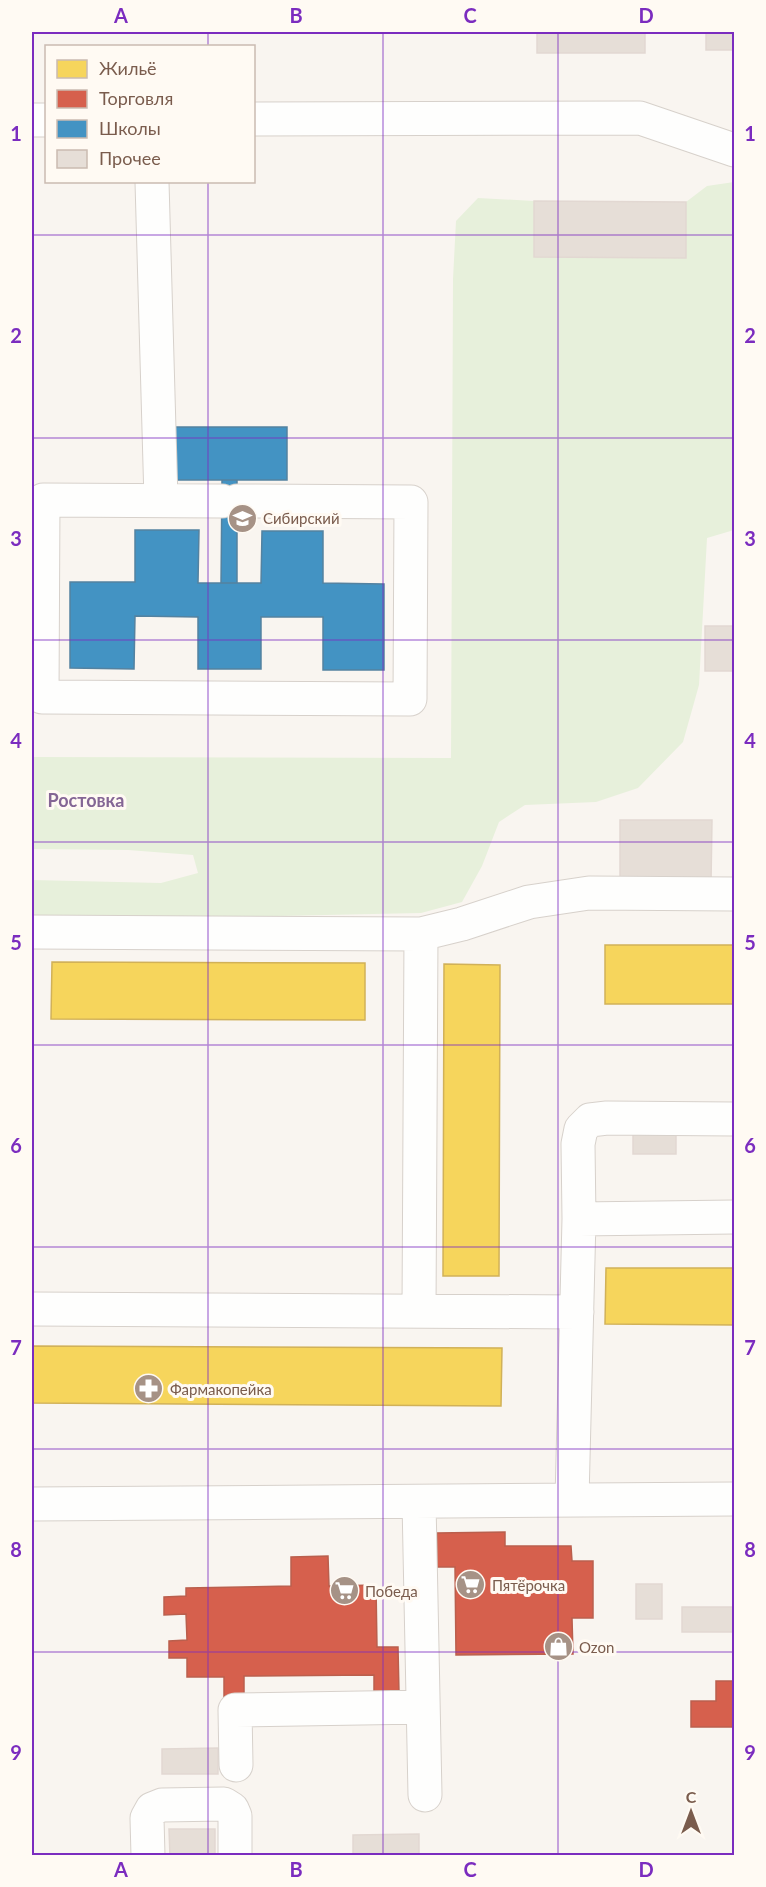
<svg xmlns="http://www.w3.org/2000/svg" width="766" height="1887" font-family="Lato,sans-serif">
<rect width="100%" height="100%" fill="#f9f5f0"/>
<path fill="#e7f0db" d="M734 182V530L707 538 699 685 683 742 638 788 596 802 525 805 499 822 482 866 462 902 421 913 36 921 32 923V880L161 883 198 873 193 855 128 850 32 849 33 757 451 758 453 279 456 221 478 198 534 201V257L686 258V202L707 186Z"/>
<path fill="#f6d55c" stroke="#d1b158" stroke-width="1.5" d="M605 945H734V1004H605Z
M52 962 365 963V1020L51 1019Z
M444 964 500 965 499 1276H443Z
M606 1268H734V1325L605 1324Z
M32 1346 502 1348 501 1406 32 1403Z"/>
<path fill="#d6604d" stroke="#ba5f4d" stroke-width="1.5" d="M505 1532V1546H571L572 1561H593V1618H572L573 1654 456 1655 455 1567H437V1533Z
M328 1556 329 1586 376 1585 377 1647H398L399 1693H374V1675L244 1676V1701H224V1677H187V1658H169V1641L187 1640 186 1614 164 1615V1597L186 1596V1588L291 1586V1557Z
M716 1681H734V1727H691V1701H716Z"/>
<path fill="#4393c3" stroke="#5482a0" stroke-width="1.5" d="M175 427H287V480H174Z
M222 480H237V583H221Z
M135 530H199L198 583H261L262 531H323V583L384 584V670H323V617H261V669H198V617L135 616 134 669 70 668V582H135Z"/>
<path fill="#e6ded7" stroke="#e2d8d2" stroke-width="1.5" d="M537 32H645V53H537Z
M706 32H734V50H706Z
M534 201 686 202V258L534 257Z
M705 626H734V671H705Z
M620 820H712L711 884H620Z
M633 1129H676V1154H633Z
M636 1584H662V1619H636Z
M682 1607H734V1632H682Z
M218 1748V1774H162V1749Z
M169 1829H215V1855L170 1856Z
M419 1834V1856H353V1835Z"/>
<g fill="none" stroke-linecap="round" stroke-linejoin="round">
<defs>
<path id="minor" d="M254 119 640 118 734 150
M32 120H46
M152 182 161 500
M222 501 43 500 42 697 410 699 411 502 237 501
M32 932 421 934 419 1311
M421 934 462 924 529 902 589 893 734 894
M579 1219 734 1217
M32 1309 577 1312
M572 1499 579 1219 578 1144 581 1129 590 1120 607 1118 734 1119
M419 1502 425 1795
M32 1504 734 1499
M236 1765 235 1710 423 1707
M148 1856 147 1818 152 1809 162 1805 224 1804 232 1809 235 1816V1856"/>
</defs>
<use href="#minor" stroke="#d7d1cb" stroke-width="35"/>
<use href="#minor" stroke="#fefefd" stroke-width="33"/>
</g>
<path fill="none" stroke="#7b2cbf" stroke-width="1.5" stroke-opacity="0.55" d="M208 32V46M383 32V1856M558 32V1856M208 182V1856M32 235H734M32 438H734M32 640H734M32 842H734M32 1045H734M32 1247H734M32 1449H734M32 1652H734"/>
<defs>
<symbol id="school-disc" viewBox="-11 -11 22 22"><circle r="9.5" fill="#a69286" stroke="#fffaf3"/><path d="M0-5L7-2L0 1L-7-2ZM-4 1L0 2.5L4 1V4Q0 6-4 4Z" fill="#fff"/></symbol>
<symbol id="pharmacy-disc" viewBox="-11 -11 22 22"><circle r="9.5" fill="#a69286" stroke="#fffaf3"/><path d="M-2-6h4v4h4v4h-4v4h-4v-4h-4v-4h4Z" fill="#fff"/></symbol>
<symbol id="supermarket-disc" viewBox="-11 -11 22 22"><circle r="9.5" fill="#a69286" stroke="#fffaf3"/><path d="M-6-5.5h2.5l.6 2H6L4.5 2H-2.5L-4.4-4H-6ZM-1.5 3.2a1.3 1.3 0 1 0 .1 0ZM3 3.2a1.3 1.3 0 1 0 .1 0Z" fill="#fff"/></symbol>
<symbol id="shop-disc" viewBox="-11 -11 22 22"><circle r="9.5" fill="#a69286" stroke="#fffaf3"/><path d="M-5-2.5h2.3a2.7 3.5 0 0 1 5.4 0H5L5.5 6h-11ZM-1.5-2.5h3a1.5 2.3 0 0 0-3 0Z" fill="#fff"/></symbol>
</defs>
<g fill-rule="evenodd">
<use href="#school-disc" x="226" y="502" width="33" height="33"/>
<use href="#pharmacy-disc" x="132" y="1372" width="33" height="33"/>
<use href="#supermarket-disc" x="454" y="1568" width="33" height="33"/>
<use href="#supermarket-disc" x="328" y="1574" width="33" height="33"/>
<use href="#shop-disc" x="542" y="1630" width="33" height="33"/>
</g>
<g text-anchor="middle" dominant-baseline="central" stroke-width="6" stroke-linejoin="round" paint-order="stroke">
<g font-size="15" fill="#7a5c4d" stroke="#fffaf3" text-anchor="start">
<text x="263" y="518">Сибирский</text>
<text x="170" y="1389">Фармакопейка</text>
<text x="492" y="1585">Пятёрочка</text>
<text x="365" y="1591">Победа</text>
<text x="579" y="1647">Ozon</text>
</g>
<g font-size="18" font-weight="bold" fill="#846695" stroke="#fffaf3">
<text x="86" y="800">Ростовка</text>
</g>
</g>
<rect width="766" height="1887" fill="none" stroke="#fffaf3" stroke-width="66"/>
<rect x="45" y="45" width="210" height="138" fill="#fffaf3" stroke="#cabbb1" stroke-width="1.5"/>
<rect x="57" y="60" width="30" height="18" fill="#f6d55c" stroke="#cabbb1" stroke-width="1.5"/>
<text x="99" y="75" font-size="18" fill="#7a5c4d">Жильё</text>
<rect x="57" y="90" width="30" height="18" fill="#d6604d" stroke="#cabbb1" stroke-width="1.5"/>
<text x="99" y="105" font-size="18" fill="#7a5c4d">Торговля</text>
<rect x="57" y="120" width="30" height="18" fill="#4393c3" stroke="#cabbb1" stroke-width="1.5"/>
<text x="99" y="135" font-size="18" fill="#7a5c4d">Школы</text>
<rect x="57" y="150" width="30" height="18" fill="#e6ded7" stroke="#cabbb1" stroke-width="1.5"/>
<text x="99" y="165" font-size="18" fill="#7a5c4d">Прочее</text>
<g transform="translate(691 1812)" stroke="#fffaf3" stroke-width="4.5" paint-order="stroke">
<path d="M0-4.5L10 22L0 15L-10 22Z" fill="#7a5c4d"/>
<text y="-9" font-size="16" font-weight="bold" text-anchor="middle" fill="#7a5c4d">С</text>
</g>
<rect x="33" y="33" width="700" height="1821" fill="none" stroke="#7b2cbf" stroke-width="2"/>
<g font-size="20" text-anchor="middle" font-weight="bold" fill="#7b2cbf">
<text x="121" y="23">A</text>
<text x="296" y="23">B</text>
<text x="470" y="23">C</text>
<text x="646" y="23">D</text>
<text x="16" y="141">1</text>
<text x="750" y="141">1</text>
<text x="16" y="343">2</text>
<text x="750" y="343">2</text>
<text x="16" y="546">3</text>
<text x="750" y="546">3</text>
<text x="16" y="748">4</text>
<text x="750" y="748">4</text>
<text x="16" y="950">5</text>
<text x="750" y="950">5</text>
<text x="16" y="1153">6</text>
<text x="750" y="1153">6</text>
<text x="16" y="1355">7</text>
<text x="750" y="1355">7</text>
<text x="16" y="1557">8</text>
<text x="750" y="1557">8</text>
<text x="16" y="1760">9</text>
<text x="750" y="1760">9</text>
<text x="121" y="1877">A</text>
<text x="296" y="1877">B</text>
<text x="470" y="1877">C</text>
<text x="646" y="1877">D</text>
</g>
</svg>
